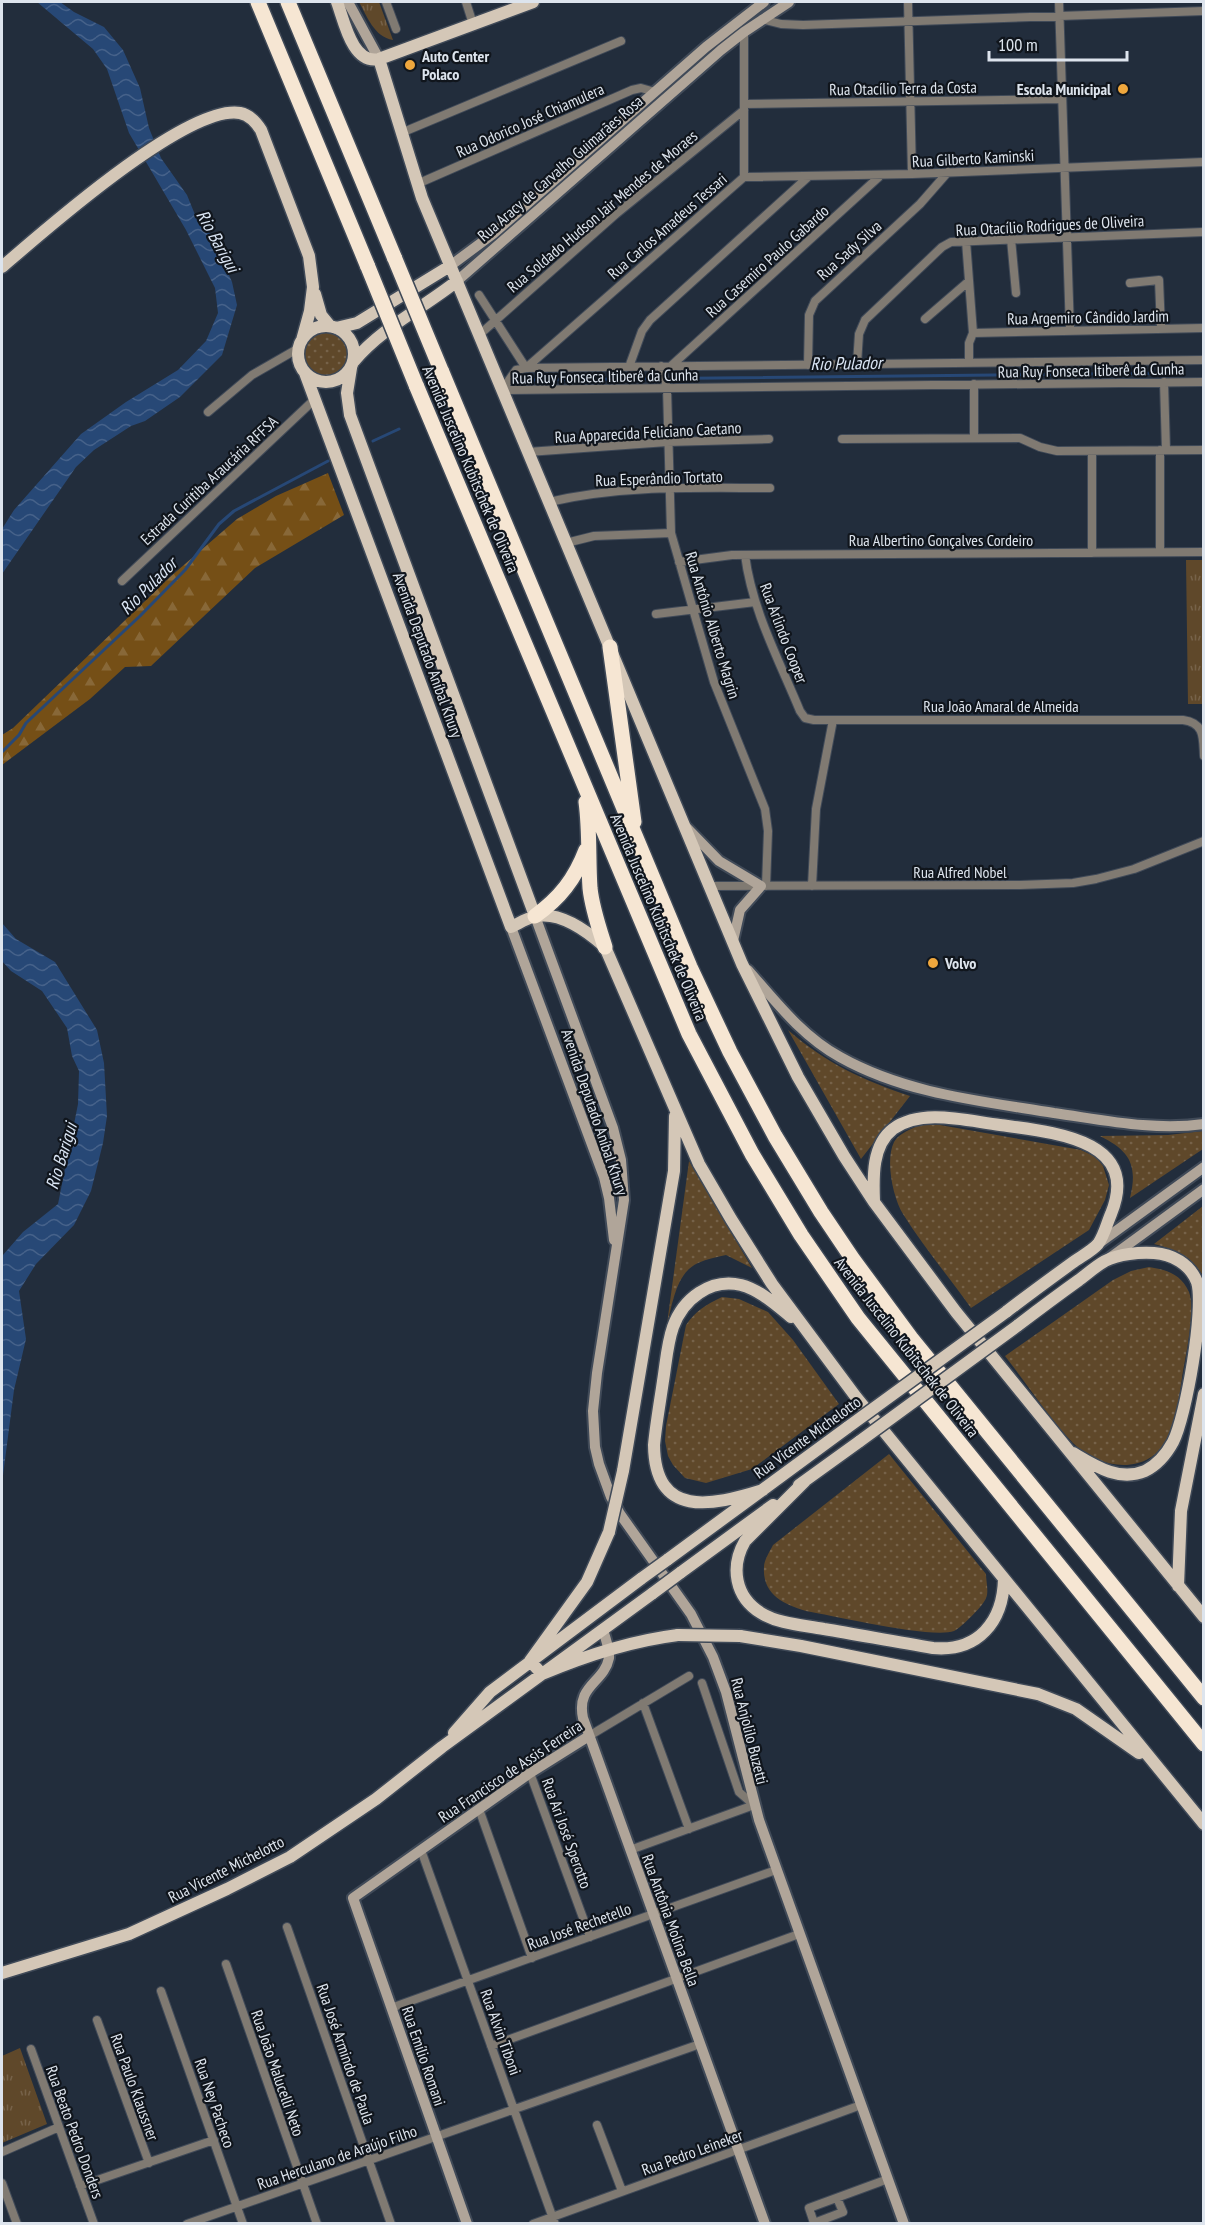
<svg xmlns="http://www.w3.org/2000/svg" width="1205" height="2225" font-family="'PT Sans Narrow',sans-serif">
<defs>
<pattern id="grass-dots" width="8" height="8" patternUnits="userSpaceOnUse" patternTransform="scale(1.5)"><rect width="8" height="8" fill="#5f482a"/><path d="M2 2h.1M6 6h.1" fill="none" stroke="#766249" stroke-width="1.8" stroke-linecap="round"/></pattern>
<pattern id="forest-firs" width="22" height="20" patternUnits="userSpaceOnUse" patternTransform="scale(1.5)"><rect width="22" height="20" fill="#754f16"/><path d="M5 1l3.5 6h-7zM16 11l3.5 6h-7z" fill="#886838"/></pattern>
<pattern id="park-tufts" width="24" height="20" patternUnits="userSpaceOnUse" patternTransform="scale(1.5)"><rect width="24" height="20" fill="#5f482a"/><path d="M3 7l-1-3M5 7V3M7 7l1-3M15 17l-1-3M17 17v-4M19 17l1-3" fill="none" stroke="#766249"/></pattern>
<pattern id="water-waves" width="16" height="10" patternUnits="userSpaceOnUse" patternTransform="scale(1.5)"><rect width="16" height="10" fill="#274876"/><path d="M0 5q4-4 8 0t8 0" fill="none" stroke="#46628a"/></pattern>
</defs>
<rect width="100%" height="100%" fill="#222d3c"/>
<path fill="url(#grass-dots)" d="M305 354a21 21 0 1 1 42 0a21 21 0 1 1-42 0Z
M788 1030C826 1063 862 1080 910 1096L861 1159Z
M921 1124 940 1125 1081 1150 1096 1157 1103 1166 1109 1185 1105 1200 1089 1230 971 1308C949 1277 923 1246 903 1214 893 1198 885 1160 894 1142 899 1133 912 1129 921 1124Z
M1203 1131V1149L1130 1198C1138 1165 1130 1151 1100 1136L1168 1135Z
M689 1161 752 1268 726 1255C717 1257 707 1259 698 1263 676 1273 673 1303 667 1324Z
M1203 1206V1276C1192 1256 1176 1250 1154 1244Z
M1149 1267C1167 1270 1181 1274 1189 1292 1196 1311 1185 1358 1182 1378 1179 1397 1178 1419 1169 1436 1150 1476 1101 1471 1073 1443 1049 1418 1027 1384 1005 1356L1113 1280 1131 1271Z
M722 1297 739 1299 768 1312 793 1340 839 1404 752 1469 706 1483 685 1478 673 1465 668 1456 665 1441 666 1426 686 1325C696 1311 705 1305 722 1297Z
M889 1454 986 1574C986 1581 989 1592 986 1598 984 1605 961 1628 954 1631 932 1639 835 1616 806 1611 784 1605 762 1594 764 1567 764 1560 770 1551 773 1545Z"/>
<path fill="url(#forest-firs)" d="M328 473 344 515 255 568 151 666 125 667 90 699 2 765V735L13 728 170 577 237 519 276 496Z"/>
<path fill="url(#park-tufts)" d="M359 2H379L393 40C374 37 367 16 359 2Z
M1186 560H1203V704H1188Z
M20 2048 47 2124 2 2143V2056Z"/>
<path fill="url(#water-waves)" d="M37 2H60L74 12 104 27 123 50 140 88 149 128 161 158 187 195 198 222 211 234 232 282 237 305 222 355 180 397 145 421 131 426 94 450 76 467 2 574V529L14 510 81 434 126 402 178 370 206 341 218 313 215 288 186 230 129 133 107 69 93 49Z
M2 923 16 939 55 962 97 1030 104 1063 107 1116 103 1143 91 1191 74 1225 36 1264 19 1291 26 1339 14 1390 2 1483V1296L3 1255 23 1232 58 1204 78 1104 79 1071 72 1056 67 1028 42 991 11 971 2 961Z"/>
<g fill="none" stroke-linecap="round" stroke-linejoin="round">
<path stroke="#274876" stroke-width="3" d="M523 380 1169 373
M373 441 399 429
M2 752 19 735 26 723 140 616 185 570 219 524 234 511 328 461"/>
<defs>
<path id="street" d="M386 2 396 29
M466 2 473 24
M908 2 912 174
M1059 2 1070 331
M762 19 781 24 803 25 1204 11
M744 104 1062 99
M401 133 621 41
M744 177 912 174 1204 162
M417 184 632 90 641 88 655 92
M1011 239 1016 293
M966 241 973 333 969 343V363
M1130 283 1159 280 1161 329
M479 295 526 368 744 177V32
M925 319 969 281
M973 333 1204 328
M479 335 616 214 744 110
M857 364 859 334 865 320 942 247 951 242 1204 232
M808 365 809 315 815 301 920 204 948 172
M661 366 667 388 671 533 714 682 765 809 768 831 766 886
M671 366 881 175
M629 367 642 331 650 320 808 177
M1164 382 1166 450
M974 384V438
M502 390 516 370 526 368 1204 360
M502 390 1204 382
M208 412 252 375 299 348
M842 439 1020 438 1040 447 1057 451 1204 450
M1160 450V552
M1092 451V553
M528 452 667 442 769 439
M549 502C622 485 696 488 770 488
M566 543 594 536 671 533
M745 555C752 610 779 660 800 711L805 718 814 720H1183C1205 723 1203 738 1204 756
M679 562 732 555 1204 552
M122 581 315 399
M656 614 755 602
M710 886 1020 885 1073 883 1096 879 1134 869 1204 841
M812 886 816 809 833 720
M702 1683 739 1792 754 1805
M643 1703 689 1829
M589 1736 689 1676
M530 1773 590 1937
M479 1809 532 1958
M421 1850 555 2224
M630 1850 754 1805
M287 1927 391 2224
M226 1964 317 2224
M161 1991 243 2224
M391 2008 776 1870
M97 2020 149 2163
M491 2046 799 1934
M31 2049 94 2224
M597 2125 622 2191
M2 2152 59 2127
M2 2183 17 2224
M80 2186 214 2140
M837 2198 843 2212 814 2223 809 2208 888 2179
M187 2224 700 2044
M533 2224 861 2105"/>
<path id="secondary" d="M348 2 379 59
M450 266 493 234 706 47 764 2
M457 281 721 50 744 32 789 2
M687 828 719 861 761 886 740 910 733 941
M535 916 613 1128 621 1160 624 1200 597 1373 593 1411 595 1447 599 1464 611 1497 620 1514 691 1614 713 1657 726 1692 759 1820 904 2224
M511 927 604 1177 609 1198 614 1240
M748 970C776 1002 802 1036 840 1057 906 1094 981 1101 1054 1113 1104 1120 1154 1131 1204 1124
M1098 1244 1204 1167
M1111 1257 1204 1189
M603 1629C605 1638 610 1649 609 1658 604 1683 576 1685 583 1718L765 2224
M467 2224 353 1898 530 1773 589 1736"/>
<path id="primary" d="M337 2C344 20 352 65 379 59L533 2
M379 59 422 198 742 964 798 1077 844 1156 874 1202 956 1312 1204 1617
M2 267C44 231 187 104 240 113 250 115 256 122 261 130L309 256 313 287 310 311 302 340
M315 294 321 315 330 326
M298 354a28 28 0 1 1 56 0a28 28 0 1 1-56 0Z
M336 328 357 323 450 266
M354 361C383 327 423 308 457 281
M351 368 347 393 350 415 535 916
M305 373 511 927C518 924 525 919 533 917 558 910 587 931 605 947L699 1164 731 1219 772 1284 856 1397 1204 1824
M874 1201C873 1177 872 1145 893 1129 922 1108 967 1121 1000 1125 1050 1132 1142 1138 1111 1214 1107 1223 1104 1236 1098 1244 1092 1251 1080 1257 1072 1263 1050 1279 1028 1295 1006 1312
M1017 1326C1038 1310 1058 1295 1079 1280 1087 1274 1096 1266 1105 1261 1119 1254 1139 1252 1154 1253 1172 1254 1190 1264 1197 1282 1205 1308 1186 1417 1173 1442 1167 1453 1157 1465 1145 1471 1119 1482 1095 1466 1073 1453
M623 1471 674 1171 675 1116
M805 1481 745 1541C730 1567 735 1597 761 1613 779 1624 803 1625 824 1629 860 1635 896 1642 933 1648 978 1652 1003 1622 1004 1579
M799 1485 860 1441
M763 1490C712 1506 655 1519 654 1445 656 1424 660 1402 663 1381 666 1363 667 1344 673 1327 683 1299 710 1278 741 1285 760 1290 776 1305 791 1317
M609 1532 587 1582 530 1661 542 1674C587 1655 630 1641 678 1635
M667 1560 848 1427
M680 1573 773 1505
M1178 1586 1181 1511 1204 1394
M740 1636 801 1646 1038 1694 1076 1709 1139 1753
M454 1733 490 1692 642 1578
M2 1973 129 1934 227 1889 290 1857 376 1799 442 1747 653 1593"/>
<path id="highway" d="M258 2 368 267
M288 2 395 259
M441 370 690 967 730 1052 775 1136 821 1212 852 1258 911 1338 1204 1698
M416 385 689 1034 752 1154 801 1235 858 1318 1204 1744
M610 647 634 822
M586 802C590 831 588 859 590 888 592 908 599 928 605 947
M535 916C560 898 575 879 586 850"/>
</defs>
<use href="#street" stroke="#404a58" stroke-width="10"/>
<use href="#secondary" stroke="#404a58" stroke-width="14"/>
<use href="#primary" stroke="#404a58" stroke-width="15"/>
<use href="#highway" stroke="#404a58" stroke-width="18"/>
<use href="#street" stroke="#807a72" stroke-width="8"/>
<use href="#secondary" stroke="#b0a599" stroke-width="10"/>
<use href="#primary" stroke="#d4c7b7" stroke-width="12"/>
<use href="#highway" stroke="#f6e6d3" stroke-width="15"/>
<defs>
<path id="primary-bridge" d="M848 1427 1006 1312
M860 1441 1017 1326
M609 1532 623 1471
M642 1578 667 1560
M653 1593 680 1573
M678 1635 740 1636"/>
<path id="highway-bridge" d="M395 259 441 370
M368 267 416 385"/>
</defs>
<use href="#primary-bridge" stroke="#404a58" stroke-width="15" stroke-linecap="butt"/>
<use href="#highway-bridge" stroke="#404a58" stroke-width="18" stroke-linecap="butt"/>
<use href="#primary-bridge" stroke="#d4c7b7" stroke-width="12"/>
<use href="#highway-bridge" stroke="#f6e6d3" stroke-width="15"/>
</g>
<g fill="#efa73d" stroke="#10151c" stroke-width="2">
<circle cx="410" cy="65" r="6"/>
<circle cx="1123" cy="89" r="6"/>
<circle cx="933" cy="963" r="6"/>
</g>
<g text-anchor="middle" dominant-baseline="central" stroke-width="4.5" stroke-linejoin="round" paint-order="stroke">
<g font-size="16" font-weight="bold" fill="#dde4ed" stroke="#10151c" text-anchor="start">
<text x="422" y="56">Auto Center<tspan x="422" dy="18">Polaco</tspan></text>
<text x="1111" y="89" text-anchor="end">Escola Municipal</text>
<text x="945" y="963">Volvo</text>
</g>
<g font-size="16" fill="#dde4ed" stroke="#10151c">
<text transform="translate(903 88) rotate(-1)">Rua Otacílio Terra da Costa</text>
<text transform="translate(530 120) rotate(-24)">Rua Odorico José Chiamulera</text>
<text transform="translate(973 158) rotate(-3)">Rua Gilberto Kaminski</text>
<text transform="translate(560 168) rotate(-41)">Rua Aracy de Carvalho Guimarães Rosa</text>
<text transform="translate(602 211) rotate(-40)">Rua Soldado Hudson Jair Mendes de Moraes</text>
<text transform="translate(1050 225) rotate(-3)">Rua Otacílio Rodrigues de Oliveira</text>
<text transform="translate(667 226) rotate(-41)">Rua Carlos Amadeus Tessari</text>
<text transform="translate(849 250) rotate(-42)">Rua Sady Silva</text>
<text transform="translate(767 261) rotate(-42)">Rua Casemiro Paulo Gabardo</text>
<text transform="translate(1088 317) rotate(-1)">Rua Argemiro Cândido Jardim</text>
<text transform="translate(1091 370) rotate(-1)">Rua Ruy Fonseca Itiberê da Cunha</text>
<text transform="translate(605 376) rotate(-1)">Rua Ruy Fonseca Itiberê da Cunha</text>
<text transform="translate(648 432) rotate(-3)">Rua Apparecida Feliciano Caetano</text>
<text transform="translate(471 469) rotate(67)">Avenida Juscelino Kubitschek de Oliveira</text>
<text transform="translate(659 478) rotate(-2)">Rua Esperândio Tortato</text>
<text transform="translate(209 480) rotate(-43)">Estrada Curitiba Araucária RFFSA</text>
<text x="941" y="540">Rua Albertino Gonçalves Cordeiro</text>
<text transform="translate(713 625) rotate(73)">Rua Antônio Alberto Magrin</text>
<text transform="translate(784 633) rotate(69)">Rua Arlindo Cooper</text>
<text transform="translate(428 655) rotate(70)">Avenida Deputado Aníbal Khury</text>
<text x="1001" y="706">Rua João Amaral de Almeida</text>
<text x="960" y="872">Rua Alfred Nobel</text>
<text transform="translate(659 917) rotate(67)">Avenida Juscelino Kubitschek de Oliveira</text>
<text transform="translate(595 1112) rotate(71)">Avenida Deputado Aníbal Khury</text>
<text transform="translate(907 1347) rotate(52)">Avenida Juscelino Kubitschek de Oliveira</text>
<text transform="translate(807 1437) rotate(-36)">Rua Vicente Michelotto</text>
<text transform="translate(750 1731) rotate(76)">Rua Anjolilo Buzetti</text>
<text transform="translate(510 1771) rotate(-34)">Rua Francisco de Assis Ferreira</text>
<text transform="translate(567 1833) rotate(70)">Rua Ari José Sperotto</text>
<text transform="translate(226 1869) rotate(-27)">Rua Vicente Michelotto</text>
<text transform="translate(671 1920) rotate(70)">Rua Antônia Molina Bella</text>
<text transform="translate(579 1926) rotate(-20)">Rua José Rechetello</text>
<text transform="translate(501 2032) rotate(70)">Rua Alvin Tiboni</text>
<text transform="translate(346 2054) rotate(71)">Rua José Armindo de Paula</text>
<text transform="translate(424 2056) rotate(71)">Rua Emílio Romani</text>
<text transform="translate(278 2073) rotate(71)">Rua João Malucelli Neto</text>
<text transform="translate(135 2087) rotate(70)">Rua Paulo Klaussner</text>
<text transform="translate(215 2103) rotate(71)">Rua Ney Pacheco</text>
<text transform="translate(75 2132) rotate(70)">Rua Beato Pedro Donders</text>
<text transform="translate(692 2152) rotate(-20)">Rua Pedro Leineker</text>
<text transform="translate(337 2157) rotate(-19)">Rua Herculano de Araújo Filho</text>
</g>
<g font-size="18" font-style="italic" fill="#dae5f4" stroke="#10151c">
<text transform="translate(218 241) rotate(61)">Rio Barigui</text>
<text transform="translate(846 363) rotate(-1)">Rio Pulador</text>
<text transform="translate(148 586) rotate(-45)">Rio Pulador</text>
<text transform="translate(61 1156) rotate(-73)">Rio Barigui</text>
</g>
</g>
<rect width="1205" height="2225" fill="none" stroke="#dde4ed" stroke-width="6"/>
<path d="M989 51v9h138v-9" fill="none" stroke="#dde4ed" stroke-width="3"/>
<text x="998" y="51" font-size="18" fill="#dde4ed" stroke="#10151c" stroke-width="4.5" paint-order="stroke">100 m</text>
</svg>
